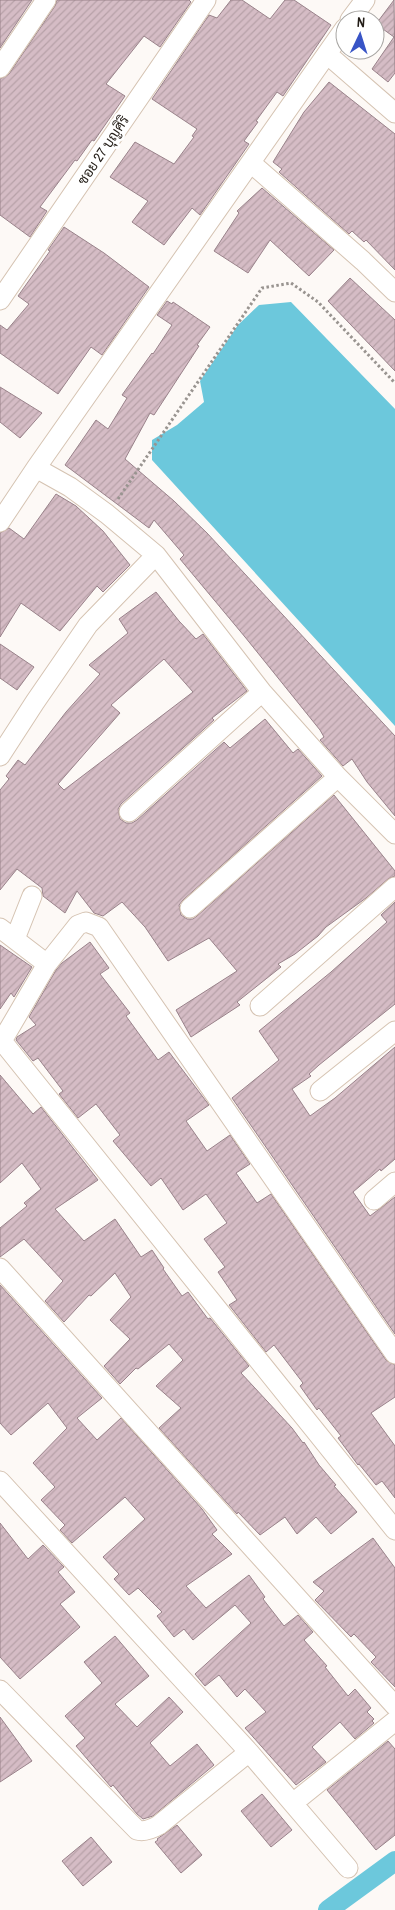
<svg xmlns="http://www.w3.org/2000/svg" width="395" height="1910" font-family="'Archivo Narrow',Sarabun,sans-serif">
<defs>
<pattern id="building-hatch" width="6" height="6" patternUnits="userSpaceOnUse" patternTransform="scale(1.25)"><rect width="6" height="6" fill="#d5bcc5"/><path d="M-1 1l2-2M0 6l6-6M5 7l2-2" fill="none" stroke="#b7a1a8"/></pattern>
</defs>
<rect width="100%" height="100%" fill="#fdf9f6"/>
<path fill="#6cc8dc" d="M291 302 395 409V726L152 460V440L177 425 204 402 200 381 238 325 259 305Z"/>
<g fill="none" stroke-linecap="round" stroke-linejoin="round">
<path stroke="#6cc8dc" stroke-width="20" d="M328 1910 395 1861"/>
</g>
<path fill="url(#building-hatch)" stroke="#99828a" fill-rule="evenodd" d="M0 0H32L0 48Z
M57 0H189L191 2 160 47 144 36 106 84 125 96 94 141 92 140 77 161 75 160 40 207 47 211 30 237 0 215V79L9 74 55 6Z
M231 0H242L270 19 285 0H294L331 25 283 96 277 92 256 121 258 122 244 141 249 144 200 215 192 208 164 245 132 222 148 201 110 177 135 142 174 164 194 137 192 136 197 129 152 99 209 15 217 18Z
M394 0 395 73 388 82 372 69 394 37 376 24Z
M329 82 395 134V270L366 240 364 242 352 231 349 234 279 172 282 169 273 162 304 112Z
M262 188 334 250 309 276 270 240 248 273 214 251 239 213 237 211Z
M64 227 104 253 149 287 102 355 91 347 58 394 0 353V325L7 330 29 304 18 296 50 251 48 250Z
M350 278 395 320V371L328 301Z
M167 301 172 304 173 302 210 327 197 345 199 346 154 415 150 413 125 459 174 501 207 533 395 736V816L367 782 352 759 343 766 320 740 324 737 320 730 245 637 180 559 184 555 154 520 149 528 65 465 96 420 108 429 127 398 122 395 152 353 153 354 172 325 157 315Z
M0 387 42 413 20 438 0 422Z
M56 494 76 506 103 531 130 565 103 592 97 586 60 631 21 603 0 637V533L9 528 24 539Z
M156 592 179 621 196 639 203 634 247 691 212 718 214 720 121 804 118 809 120 819 126 823H132L137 820 224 742 230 748 265 719 293 753 298 749 322 776 183 900 179 905 181 915 187 919H193L197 916 334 795 395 871V876L388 879 366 898 326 927 318 936 295 954 278 964 281 967 237 1002 240 1005 191 1037 176 1010 237 971 209 938 168 961 145 927 122 902 103 916 94 913 77 891 65 913 43 896 42 888 17 869 0 890V790L9 779 6 776 18 760 25 765 66 712 100 674 89 665 128 633 119 619ZM164 659 193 692 64 790 58 784 120 713 111 705Z
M0 644 34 667 17 690 0 678Z
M395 902V1004L319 1065 309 1074 311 1076 292 1089 310 1116 335 1098 395 1047V1159L381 1171 380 1169 353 1192 370 1216 395 1197V1334L232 1098 279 1060 259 1031 331 972 387 922 381 915Z
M90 942 109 968 100 974 130 1013 126 1016 158 1060 169 1052 209 1105 186 1121 207 1151 230 1135 250 1164 236 1173 257 1203 271 1194 386 1360 395 1365V1397L371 1413 395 1446V1498L382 1481 376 1485 359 1464 358 1465 338 1438 341 1436 319 1408 317 1410 300 1386 303 1383 274 1345 266 1352 229 1305 237 1300 218 1272 225 1267 204 1239 227 1223 206 1194 183 1210 161 1178 151 1186 113 1141 120 1135 96 1104 78 1118 59 1094 63 1091 38 1058 33 1061 16 1040 17 1037 36 1025 29 1017 56 970 62 963Z
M0 945 32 967 14 997 11 993 0 1009Z
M0 1075 33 1114 41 1107 98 1180 55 1209 84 1241 115 1219 141 1257 152 1250 164 1268 163 1269 182 1296 188 1292 208 1319 210 1318 249 1366 241 1373 292 1428 303 1443 304 1442 319 1465 336 1485 334 1486 357 1512 331 1534 316 1517 297 1534 285 1517 260 1535 238 1512 237 1514 159 1428 181 1408 156 1386 183 1360 169 1344 138 1369 136 1368 120 1384 104 1366 130 1339 110 1320 131 1297 115 1273 91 1296 89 1295 64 1322 45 1301 63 1281 24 1239 0 1257V1228L27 1206 24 1203 41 1189 22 1163 0 1183Z
M0 1285 102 1398 77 1418 97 1440 121 1418 202 1509 217 1530 212 1534 232 1554 186 1586 206 1608 249 1575 265 1597 263 1599 284 1626 298 1615 313 1632 304 1640 327 1666 325 1667 348 1696 355 1689 371 1708 367 1712 374 1719 372 1721 374 1723 355 1739 340 1722 312 1747 326 1762 296 1785 245 1728 266 1712 245 1689 237 1697 219 1675 205 1686 195 1674 251 1623 235 1605 193 1640 184 1629 174 1637 157 1616 162 1612 138 1588 129 1595 114 1579 119 1574 103 1557 145 1519 125 1497 72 1543 60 1530 65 1525 41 1500 55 1487 33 1463 67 1428 48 1403 11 1435 0 1423Z
M0 1523 28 1559 43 1545 64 1567 58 1572 75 1592 60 1604 80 1627 20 1679 0 1657Z
M373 1538 395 1568V1687L371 1662 376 1657 354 1634 351 1637 315 1600 324 1591 313 1582Z
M115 1636 149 1676 115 1704 137 1727 169 1697 183 1712 150 1743 170 1766 197 1744 214 1765 153 1816 143 1819 137 1814 113 1785 111 1787 76 1746 85 1738 65 1716 102 1683 84 1662Z
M0 1717 32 1761 0 1782Z
M388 1741 395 1749V1835L376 1850 327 1790Z
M262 1794 292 1830 271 1847 241 1811Z
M177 1825 202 1855 181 1873 155 1842 158 1840 157 1839Z
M91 1837 112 1862 83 1886 62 1861Z"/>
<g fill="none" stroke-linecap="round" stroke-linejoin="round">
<defs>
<path id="street" d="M350 20 365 0
M327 54 395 113
M0 68 46 0
M251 163 363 261 395 292
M0 300 206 0
M36 468 70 487 107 514 156 555 262 692 338 777 395 834
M0 522 36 468 345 28
M0 756 35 702 88 625 156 555
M129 812 262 692
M190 908 338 777
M0 928 47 964 2 1041 395 1530
M15 939 32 896
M47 964 78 925 86 922 99 927 395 1354
M260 1006 395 887
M320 1091 395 1031
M374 1200 395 1182
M0 1268 395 1706
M0 1481 249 1752 348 1868
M0 1690 137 1830C144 1832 152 1829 159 1825L249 1752
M293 1803 395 1721"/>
</defs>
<use href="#street" stroke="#d5c3b2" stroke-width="21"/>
<path stroke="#999490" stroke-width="3" stroke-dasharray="2.5 2.5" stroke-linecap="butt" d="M118 499 262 288 291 283 318 302 395 383"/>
<use href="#street" stroke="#fff" stroke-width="19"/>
</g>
<g text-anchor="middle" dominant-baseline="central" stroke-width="5" stroke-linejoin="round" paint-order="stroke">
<g font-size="14" fill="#231d17" stroke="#fff">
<text transform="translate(103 150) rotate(-56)">ซอย 27 บุญศิริ</text>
</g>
</g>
<g transform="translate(360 35) rotate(4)"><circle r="24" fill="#ffffff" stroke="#a7a5a2"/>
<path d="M0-4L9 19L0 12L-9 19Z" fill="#3854c6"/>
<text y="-8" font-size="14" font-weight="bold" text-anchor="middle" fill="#231d17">N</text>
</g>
</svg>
